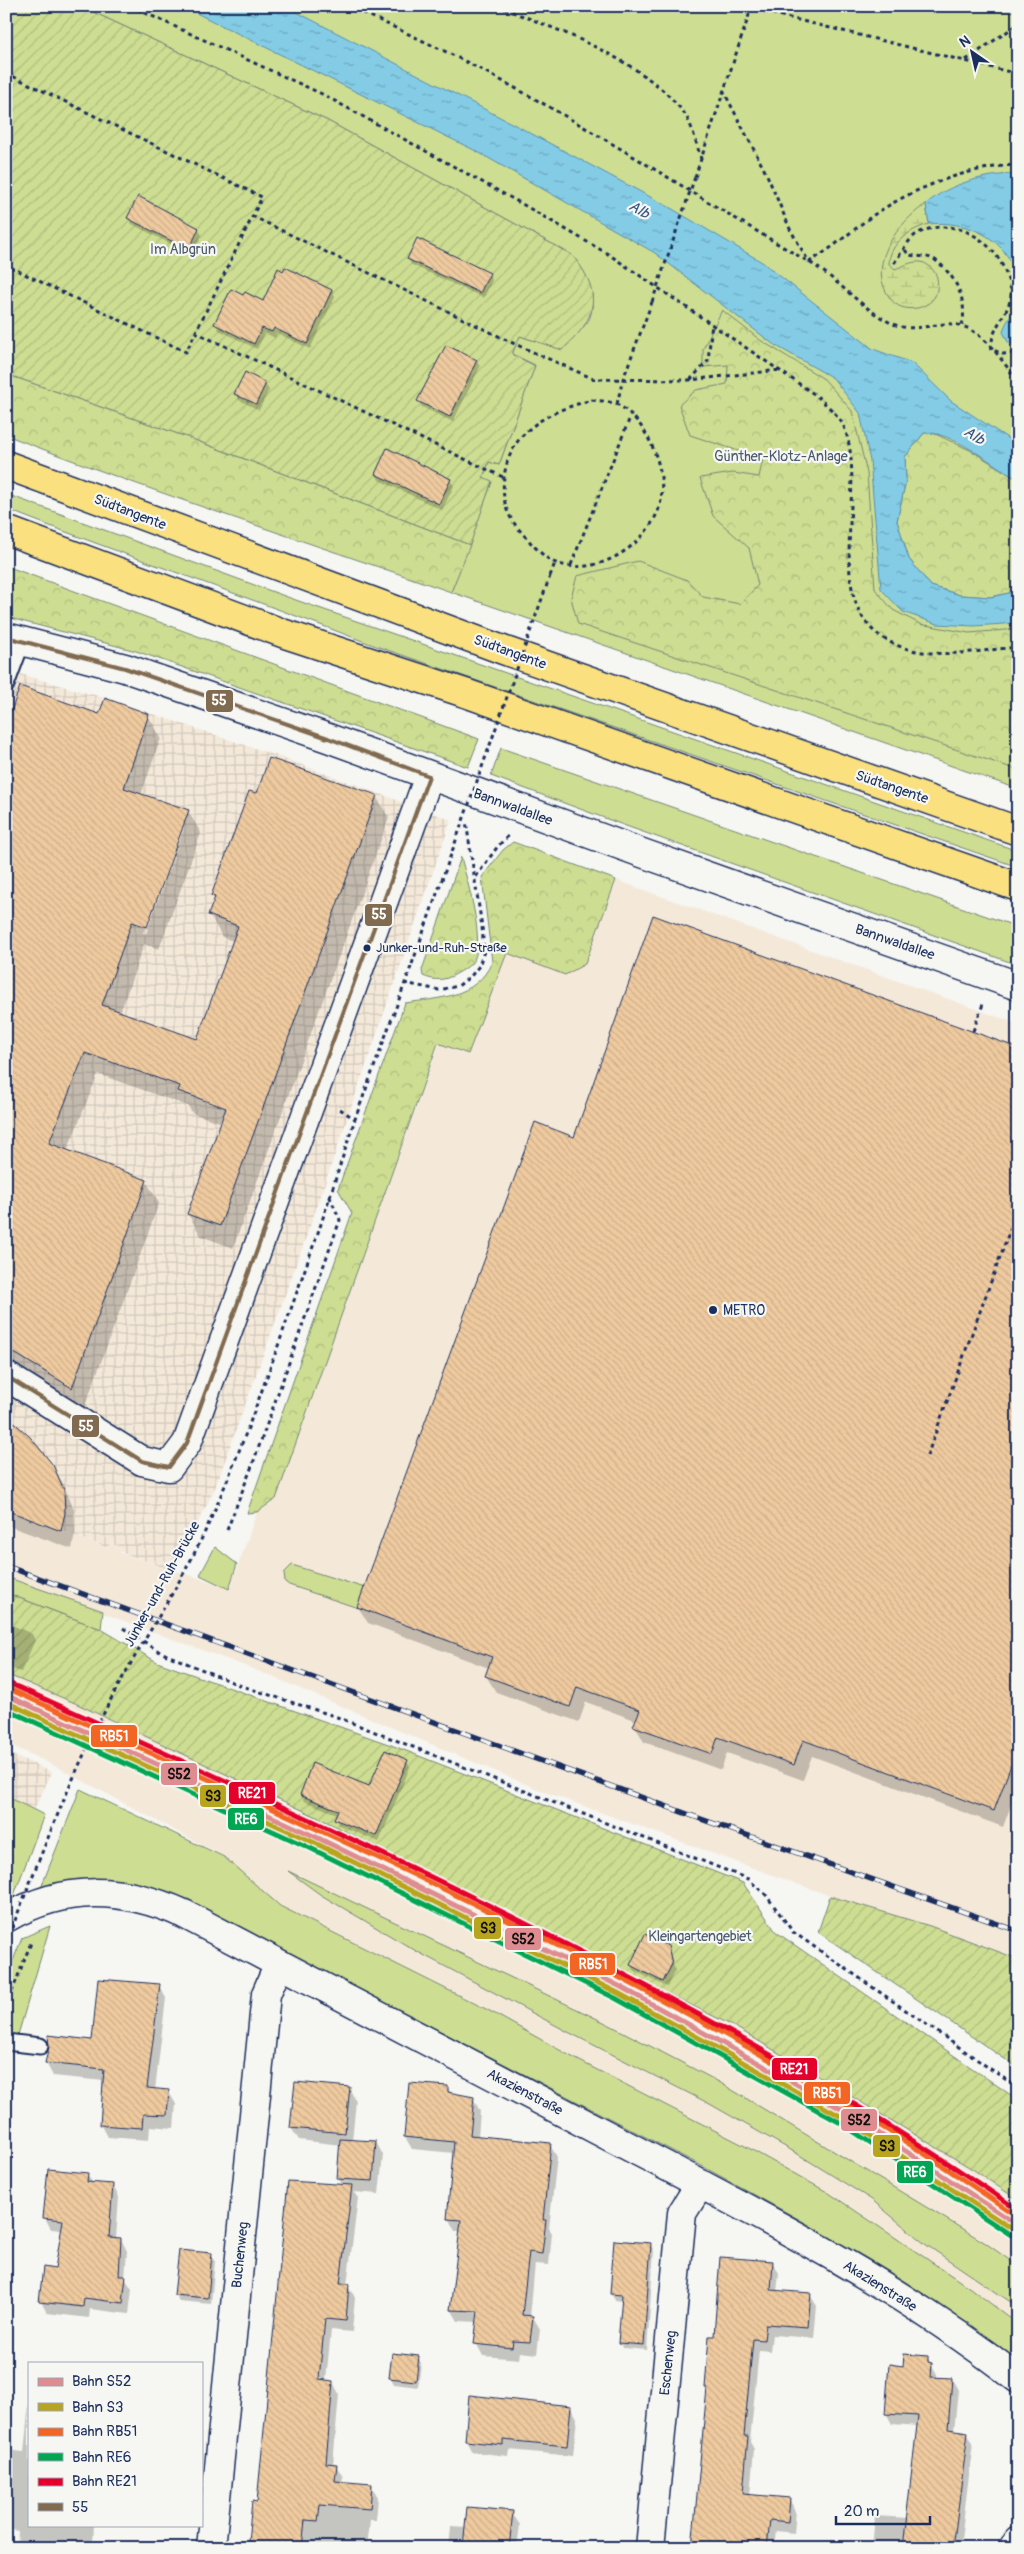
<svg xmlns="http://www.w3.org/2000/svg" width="1024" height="2554" font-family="Pangolin,sans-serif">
<defs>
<pattern id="industrial-grid" width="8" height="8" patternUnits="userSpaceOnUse" patternTransform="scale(1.25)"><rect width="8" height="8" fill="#f4e9d9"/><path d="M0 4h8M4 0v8" fill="none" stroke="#d1c8bd"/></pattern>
<pattern id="forest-crowns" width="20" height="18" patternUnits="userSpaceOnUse" patternTransform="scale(1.25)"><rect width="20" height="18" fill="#cddd91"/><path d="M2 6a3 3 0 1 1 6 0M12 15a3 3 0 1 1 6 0" fill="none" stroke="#afbe7f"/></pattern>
<pattern id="wetland-marsh" width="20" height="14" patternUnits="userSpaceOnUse" patternTransform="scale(1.25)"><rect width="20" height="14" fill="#cddd91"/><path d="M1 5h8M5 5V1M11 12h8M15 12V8" fill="none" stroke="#afbe7f"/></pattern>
<pattern id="garden-furrows" width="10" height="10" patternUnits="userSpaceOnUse" patternTransform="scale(1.25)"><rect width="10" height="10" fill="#cddd91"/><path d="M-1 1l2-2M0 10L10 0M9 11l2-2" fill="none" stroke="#afbe7f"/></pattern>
<pattern id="water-ripples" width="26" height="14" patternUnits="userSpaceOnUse" patternTransform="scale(1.25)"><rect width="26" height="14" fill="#84cce5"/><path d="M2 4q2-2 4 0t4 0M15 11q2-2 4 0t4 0" fill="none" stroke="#6ba6bd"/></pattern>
<pattern id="building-back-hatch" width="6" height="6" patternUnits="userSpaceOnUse" patternTransform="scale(1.25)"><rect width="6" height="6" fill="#efca9f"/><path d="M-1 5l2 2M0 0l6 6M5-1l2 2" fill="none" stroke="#ccae8b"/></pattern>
</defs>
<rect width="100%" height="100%" fill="#f6f6f2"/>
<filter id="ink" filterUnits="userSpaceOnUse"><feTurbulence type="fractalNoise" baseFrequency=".02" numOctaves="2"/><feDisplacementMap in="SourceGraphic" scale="10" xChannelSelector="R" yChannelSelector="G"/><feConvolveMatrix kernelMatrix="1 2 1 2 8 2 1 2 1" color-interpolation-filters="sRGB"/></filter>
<g filter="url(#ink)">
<path fill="#f4e9d9" d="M616 880 1018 1024V1959L930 1926 830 1896 542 1791 258 1671 6 1577V1510L108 1548 110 1543 121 1547 120 1553 230 1588 257 1512 276 1499 439 1042 468 1054 507 952 565 975 585 964Z
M6 1674 75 1703 319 1818 737 2028 974 2170 1018 2200V2266L984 2242 719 2082 608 2024 291 1873 321 1895 416 1951 570 2033 708 2103 796 2153 872 2200 925 2244 1018 2307V2324L970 2288 828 2193 745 2146 574 2058 488 2010 280 1906 224 1857 57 1767 6 1743Z"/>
<path fill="url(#industrial-grid)" d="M6 670 105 698 269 753 451 820 309 1229 215 1488 174 1571 120 1552 121 1547 110 1543 108 1548 6 1510Z
M6 1752 52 1772 34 1810 6 1796Z"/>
<path fill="#cddd91" stroke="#748678" d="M80 6H1018V789L451 592 492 482 483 478 489 462 499 465 535 365 512 354 520 336 561 349C568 342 588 325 590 317 598 295 586 271 572 255L328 121Z
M6 494 290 598 1018 851V867L373 645C252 598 128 557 6 509Z
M501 748 1018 927V965L626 826 491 776Z
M215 1547 237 1564 229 1589 200 1575Z
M292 1565 365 1588 358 1608 289 1585 285 1582 284 1573Z
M6 1577 103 1611 101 1629 6 1593Z
M80 1789 224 1857 280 1906 488 2010 574 2058 745 2146 829 2193 970 2288 1018 2324V2360L928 2300 811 2226 700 2165 174 1894 152 1888 40 1890Z
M6 1796 44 1815 13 1898 6 1902Z
M288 1871 608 2024 719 2082 984 2242 1018 2266V2307L925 2244 872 2200 796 2153 708 2103 570 2033 416 1951 321 1895Z
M50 1926 18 2035 6 2034V1978L22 1938Z"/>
<path fill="url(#forest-crowns)" stroke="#748678" d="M722 310 760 340 824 379 852 411 867 473 875 589 893 610 920 624 969 633 1018 629V770L578 624 571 598 577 576 638 561 687 580 703 597 740 604 758 585 749 548 713 516 700 478 733 473 759 477 763 459 690 435 679 405 696 390 727 384 728 365 703 367V349Z
M6 374 187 437 470 545 451 592C303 540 153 493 6 435Z
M931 432 972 451 1018 480V591L991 597 960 595 931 586 909 559 897 521 906 480 905 457 924 433Z
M6 566 479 739 468 767 136 651 6 617Z
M513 842 616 880 585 964 565 975 507 953 468 1054 438 1043 276 1499 257 1512 247 1513 352 1213 338 1189 405 1003C439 998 476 998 492 962L482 877 503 850Z
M461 857C467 881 485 938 474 960 470 966 462 971 456 974 444 981 435 981 423 976L422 970Z"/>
<path fill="url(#wetland-marsh)" stroke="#748678" d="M926 204 929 224C911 229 889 243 889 264L895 269C909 264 923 254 935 273 939 280 938 289 935 296 932 302 924 307 917 308 906 310 896 307 890 298 865 264 899 222 926 204Z"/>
<path fill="url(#garden-furrows)" stroke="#748678" d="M6 6H80L328 121 572 255C604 293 597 319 562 350L520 336 512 354 535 366 499 465 489 462 483 477 492 481 470 545 187 437 6 374Z
M6 1593 101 1629 157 1662 391 1745 743 1883 776 1932 1018 2100V2200L974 2170 737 2028 319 1818 75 1703 6 1674Z
M830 1896 930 1926 1018 1959V2068L818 1932Z"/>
<path fill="url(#water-ripples)" stroke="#5a8daf" d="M182 6H285L519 127 669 207 762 262 873 349 912 363 951 401 1018 445V480C995 466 950 430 924 433L905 457 906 480 897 521 909 559 931 586 960 595 991 597 1018 591V623L974 626 937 624 903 612 881 589 870 461 860 413 833 378 773 344 655 253 476 151Z
M1018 174V345L1008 342 1003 332C1005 321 1015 313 1017 301 1023 248 977 219 929 224L926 204C950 183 986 174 1018 174Z"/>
<path fill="#0003" fill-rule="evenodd" d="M6 139 10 145 6 151Z
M128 218 198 229 202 235 192 255 132 224Z
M408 259 489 274 492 280 484 298 412 265Z
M285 269 332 291 335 297 310 349 277 333 275 338 265 333 257 349 219 330 216 324 264 303Z
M447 347 477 361 480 367 453 422 422 407 419 401Z
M265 384 269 390 259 410 239 400 236 394Z
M376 474 450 480 454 486 442 510 379 480Z
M148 715 161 738 141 795 188 811 201 833 159 949 144 944 120 1013 198 1040 233 941 222 937 210 915 215 900 212 896 257 794 376 796 389 818 233 1248 201 1236 188 1214 222 1123 192 1113 188 1106 98 1074 67 1151 146 1181 159 1203 84 1409 6 1362V733L100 716ZM182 825H185L146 934 143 933Z
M575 1138 1018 1196V1786L1003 1827 812 1756 803 1780 727 1753 721 1770 644 1742 635 1726 637 1721 586 1702 579 1722 496 1692 486 1676 489 1668 368 1623 358 1607Z
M6 1420 52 1465 64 1485 74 1510 75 1533 72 1549 6 1525Z
M12 1625 32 1634 35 1640 21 1672 6 1667V1637Z
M407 1761 410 1767 379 1842 339 1825 335 1819 337 1814 304 1801 301 1795 369 1788Z
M668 1946 675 1970 667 1987 635 1971 631 1965Z
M159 1986 166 1998 155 2090 168 2091 176 2104 174 2128 150 2126 149 2140 108 2137 101 2124 104 2081 53 2076 46 2063 93 2041Z
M447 2087 451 2094 473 2098 480 2111 478 2137 550 2145 557 2157 549 2228 552 2233 549 2265 535 2264 530 2317H533L540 2329 537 2354 520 2352 519 2359 483 2356 476 2343 478 2322 458 2321 451 2309 461 2231H455L448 2218 454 2153 412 2149 405 2137Z
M349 2088 356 2101 352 2141 376 2142 383 2155 379 2194 354 2192 358 2198 347 2285 355 2297 352 2332 331 2330 326 2381 333 2382 339 2394 333 2465H336L343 2477 342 2482 371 2485 378 2497 376 2520H370L367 2548H252L249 2542 258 2503 343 2186 338 2178 341 2145 299 2140 291 2128Z
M87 2174 93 2184 113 2186 119 2197 116 2239H121L127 2251 125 2278 132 2289 129 2314 90 2309 89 2318 47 2313 41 2302 56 2270 63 2230 51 2229 45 2218Z
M650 2244 654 2250 647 2350 623 2348 619 2342 622 2301 615 2300 611 2294Z
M211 2254 215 2260 211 2304 179 2301 175 2295Z
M772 2262 779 2273 777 2292 810 2295 817 2306 814 2338 772 2335 770 2351 759 2350 750 2442 754 2449 750 2496 789 2499 796 2511 794 2533 776 2531 774 2548H693L708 2390 706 2387 715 2337Z
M418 2357 421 2363 418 2387 394 2384 391 2378Z
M927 2357 937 2374V2378L952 2379 958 2390 954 2431 967 2433 973 2443 960 2548H872L875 2516 908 2518 918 2426 892 2424 886 2413 904 2368Z
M29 2403V2525H94L93 2542 82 2541 81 2548H17L18 2531 6 2529V2450L24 2452Z
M571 2407 577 2418 573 2456 509 2450 508 2456 472 2452 466 2441Z
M512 2513 520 2525 517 2548H449L451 2526 466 2527Z"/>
<path fill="url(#building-back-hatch)" stroke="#1b2f5e" d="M138 196 199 228 189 250 127 218Z
M417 238 490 273 480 293 407 259Z
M285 267 332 290 307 344 274 328 272 332 262 328 254 344 214 324 231 289 243 295 245 292 263 301 278 268 283 271Z
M446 345 477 360 450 417 417 401Z
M245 372 266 383 256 404 234 394Z
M387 448 451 479 439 504 375 474Z
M20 686 99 714 105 698 149 714 124 788 189 810 147 927 132 922 102 1005 197 1039 238 926 208 915 215 897 211 896 249 791 257 793 269 758 377 795 220 1226 187 1214 226 1108 178 1091 180 1086 85 1053 49 1143 147 1180 72 1388 6 1348V726Z
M653 915 1018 1048V1746L994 1811 803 1740 794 1765 718 1737 712 1754 633 1726 640 1710 577 1687 570 1707 485 1676 492 1657 357 1607 535 1122 574 1137Z
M6 1415 31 1438 53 1465 64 1490 65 1513 61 1531 6 1510Z
M385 1750 408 1760 376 1836 334 1819 338 1810 300 1795 312 1763 369 1786Z
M645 1934 668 1946 672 1964 663 1982 630 1965Z
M98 1979 160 1984 147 2088 169 2090 167 2115 143 2114 142 2128 100 2125 104 2069 45 2063 49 2047 48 2035 92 2040Z
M295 2082 350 2087 345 2133 290 2128Z
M409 2083 448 2086V2092L474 2097 470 2135 551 2143 543 2220H546L542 2254 529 2252 522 2315 533 2316 530 2342 513 2341 512 2348 474 2344 478 2311 450 2310 461 2220 447 2219 454 2142 404 2137Z
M340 2139 376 2141 373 2181 337 2179Z
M48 2169 88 2173 87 2182 113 2184 109 2237 121 2238 119 2276H126L123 2303 84 2298 83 2307 39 2302 43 2267 55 2269 63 2220 43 2218Z
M288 2181 352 2185 340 2284H349L346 2321 325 2319 319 2379 333 2381 326 2463 337 2464 335 2481 372 2484 370 2509 320 2505 318 2521 305 2520 302 2548H251L252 2542H248L252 2501 257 2502Z
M614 2240 651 2243 644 2345 618 2343 622 2295 610 2294Z
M179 2250 212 2253 208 2298 174 2295Z
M720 2257 773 2261 771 2290 811 2293 808 2327 766 2324 764 2340 753 2339 744 2436H748L743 2494 790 2498 788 2522 770 2520 767 2548H692L707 2388H705L709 2336H714Z
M392 2353 419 2356 416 2381 389 2378Z
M904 2354 928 2356V2362L932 2363 931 2377 952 2378 948 2429 968 2432 953 2548H903L918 2416 885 2414 889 2364 903 2366Z
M469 2395 571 2406 567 2446 503 2440V2445L465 2441Z
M467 2507 513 2511 509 2548H463Z"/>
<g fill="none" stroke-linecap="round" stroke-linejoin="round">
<defs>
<path id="service" d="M6 685 22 642
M6 2042 40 2046"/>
<path id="minor" d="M6 637 125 668 328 738 642 853 1018 986
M6 1376 142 1461 169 1467 187 1443 429 776
M6 1918C66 1884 123 1887 184 1914 330 1991 476 2067 622 2143 758 2214 897 2284 1018 2379
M211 2548 266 1994 279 1964
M650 2548 682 2213 700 2184
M1013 2548 1018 2541"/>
<path id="trunk" d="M6 465 503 650 1018 831
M6 530 285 634 468 694 1018 887"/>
</defs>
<use href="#service" stroke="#1b2f5e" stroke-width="19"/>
<use href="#minor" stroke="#1b2f5e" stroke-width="31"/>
<use href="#trunk" stroke="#1b2f5e" stroke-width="31"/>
<path stroke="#1b2f5e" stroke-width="3" stroke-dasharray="4 4" stroke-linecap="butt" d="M130 6 322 94 522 204 608 254 817 396C826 405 839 415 844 427 872 497 807 625 912 650 945 658 984 650 1018 647
M349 6C401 31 454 54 504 82 608 138 707 203 809 262 838 279 858 306 891 323 909 332 925 326 944 324 980 321 998 357 1018 381
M497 6C557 29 649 62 686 116 693 128 697 146 701 159
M741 6 1018 74
M966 60 1018 24
M6 73 262 197 186 352 6 265
M723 90 767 175 790 229 809 262C830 250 848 234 868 219 908 190 968 166 1018 165
M695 177 752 6
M252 216 515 344 594 379 690 380 780 370
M905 250 909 255C917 257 928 255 935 260 956 275 968 302 962 325
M894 263C902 253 908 239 917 234 952 214 994 239 1006 274 1008 280 1012 289 1011 296 1008 316 992 325 991 349L1003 354 1018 353
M195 332 503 477
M690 380 708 361 712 323
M592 400C600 401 611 401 618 405 649 421 671 479 658 511 643 548 596 577 556 563 547 560 538 550 532 544 522 533 510 521 506 507 499 483 506 451 525 433 543 415 568 406 592 400Z
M617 404 623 379 652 302
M571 565 631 415
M550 576 555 563
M476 877 498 846 509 835
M404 983 439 990 458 986 471 976 479 966 484 951 482 927 466 821
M973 1031 983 1004
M340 1109 355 1119
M1011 1171 1018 1173
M320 1227 355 1119 412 964
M927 1456 1018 1208
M227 1530 252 1466 340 1220 329 1195
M123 1628 160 1652 239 1685 337 1717 748 1879 766 1895 793 1932 1018 2088
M6 2007 32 1940"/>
<use href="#service" stroke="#f6f6f2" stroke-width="15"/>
<use href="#minor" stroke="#f6f6f2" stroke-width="28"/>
<use href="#trunk" stroke="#fbe080" stroke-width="28"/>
<defs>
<path id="rail" d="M6 1566 701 1819 1018 1931"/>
</defs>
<use href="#rail" stroke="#1b2f5e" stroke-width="5.5"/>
<use href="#rail" stroke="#f6f6f2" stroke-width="4" stroke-dasharray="11" stroke-linecap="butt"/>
<path stroke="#1b2f5e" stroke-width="3" stroke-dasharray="4 4" stroke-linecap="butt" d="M652 302 695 177
M412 964 550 576
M6 1943C39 1860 71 1776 112 1697 143 1639 181 1585 208 1525 251 1429 284 1327 320 1227"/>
<defs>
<path id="bus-1" d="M6 637 125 668 328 738 429 776
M6 1376 142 1461 169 1467
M169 1467 187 1443 429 776"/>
</defs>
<use href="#bus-1" stroke="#f6f6f2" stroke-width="8"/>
<use href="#bus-1" stroke="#806a50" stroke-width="4"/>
<defs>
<path id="rail-1" d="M6 1695 316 1837 621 1987 845 2111 1018 2225"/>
<path id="rail-2" d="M6 1702 313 1842 618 1993 842 2117 1014 2230"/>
<path id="rail-3" d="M9 1689C292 1817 579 1943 845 2104 904 2139 961 2178 1018 2217"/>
<path id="rail-4" d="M6 1709 310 1848 615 1998 839 2122 1011 2235"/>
<path id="rail-5" d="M11 1684C356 1839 705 1994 1018 2210"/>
</defs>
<use href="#rail-1" stroke="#f6f6f2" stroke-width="9"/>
<use href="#rail-2" stroke="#f6f6f2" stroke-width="9"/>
<use href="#rail-3" stroke="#f6f6f2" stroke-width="9"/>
<use href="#rail-4" stroke="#f6f6f2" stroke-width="9"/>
<use href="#rail-5" stroke="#f6f6f2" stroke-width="9"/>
<use href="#rail-1" stroke="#de8c8f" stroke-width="5"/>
<use href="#rail-2" stroke="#b8a51f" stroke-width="5"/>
<use href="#rail-3" stroke="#f26522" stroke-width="5"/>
<use href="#rail-4" stroke="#00a651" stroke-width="5"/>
<use href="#rail-5" stroke="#e4002b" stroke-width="5"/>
</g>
</g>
<g fill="#1b2f5e" stroke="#f6f6f2" stroke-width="2">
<circle cx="367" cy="948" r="4.5"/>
<circle cx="713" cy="1310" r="5"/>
</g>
<g text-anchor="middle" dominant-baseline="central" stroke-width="4.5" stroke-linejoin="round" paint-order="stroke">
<g font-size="13" fill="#1b2f5e" stroke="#f6f6f2" text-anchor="start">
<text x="376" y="948">Junker-und-Ruh-Straße</text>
</g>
<g font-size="14" fill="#485a6b" stroke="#f6f6f2">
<text x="183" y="249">Im Albgrün</text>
<text x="781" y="456">Günther-Klotz-Anlage</text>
<text x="700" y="1936">Kleingartengebiet</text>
</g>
<g font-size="14" fill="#1b2f5e" stroke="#f6f6f2">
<text transform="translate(130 512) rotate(21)">Südtangente</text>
<text transform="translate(510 652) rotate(20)">Südtangente</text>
<text transform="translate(892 787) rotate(19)">Südtangente</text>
<text transform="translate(513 807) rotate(20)">Bannwaldallee</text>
<text transform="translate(895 942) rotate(19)">Bannwaldallee</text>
<text transform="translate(162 1584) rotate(-61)">Junker-und-Ruh-Brücke</text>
<text transform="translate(525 2092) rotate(28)">Akazienstraße</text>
<text transform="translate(240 2255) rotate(-84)">Buchenweg</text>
<text transform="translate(880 2286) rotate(32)">Akazienstraße</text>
<text transform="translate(668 2363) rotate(-84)">Eschenweg</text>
</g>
<g font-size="14" fill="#1b2f5e" stroke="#f6f6f2" text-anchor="start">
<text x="723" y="1310">METRO</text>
</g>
<g font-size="15" font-style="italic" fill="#355680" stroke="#f6f6f2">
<text transform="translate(639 210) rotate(30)">Alb</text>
<text transform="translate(974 436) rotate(32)">Alb</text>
</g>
</g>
<g stroke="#f6f6f2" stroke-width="2">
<rect x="205" y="689" width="29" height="24" rx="5" fill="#806a50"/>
<rect x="364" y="903" width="29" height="24" rx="5" fill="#806a50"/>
<rect x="71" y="1414" width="29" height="24" rx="5" fill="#806a50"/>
<rect x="90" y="1724" width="48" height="24" rx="5" fill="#f26522"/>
<rect x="160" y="1762" width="38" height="24" rx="5" fill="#de8c8f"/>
<rect x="228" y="1781" width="48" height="24" rx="5" fill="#e4002b"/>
<rect x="199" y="1784" width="28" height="24" rx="5" fill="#b8a51f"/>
<rect x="227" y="1807" width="38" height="24" rx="5" fill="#00a651"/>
<rect x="473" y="1916" width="29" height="24" rx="5" fill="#b8a51f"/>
<rect x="504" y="1927" width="38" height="24" rx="5" fill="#de8c8f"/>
<rect x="569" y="1952" width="47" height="24" rx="5" fill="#f26522"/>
<rect x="771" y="2057" width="47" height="24" rx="5" fill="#e4002b"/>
<rect x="803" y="2081" width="48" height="24" rx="5" fill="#f26522"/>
<rect x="840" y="2108" width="38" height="24" rx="5" fill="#de8c8f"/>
<rect x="872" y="2134" width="29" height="24" rx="5" fill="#b8a51f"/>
<rect x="896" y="2160" width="38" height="24" rx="5" fill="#00a651"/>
</g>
<g font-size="14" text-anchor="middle" font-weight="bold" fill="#fff">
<text x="219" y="705">55</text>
<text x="379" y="919">55</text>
<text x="86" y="1431">55</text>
<text x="114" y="1741">RB51</text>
<text x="252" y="1798">RE21</text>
<text x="246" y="1824">RE6</text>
<text x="593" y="1969">RB51</text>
<text x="794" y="2074">RE21</text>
<text x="827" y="2098">RB51</text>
<text x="915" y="2177">RE6</text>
</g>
<g font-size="14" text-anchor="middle" font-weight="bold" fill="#111">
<text x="179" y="1779">S52</text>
<text x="213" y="1801">S3</text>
<text x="488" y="1933">S3</text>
<text x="523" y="1944">S52</text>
<text x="859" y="2125">S52</text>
<text x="887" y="2151">S3</text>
</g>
<rect width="1024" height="2554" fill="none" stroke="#f6f6f2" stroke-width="25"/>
<rect x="12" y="12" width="999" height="2529" fill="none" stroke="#1b2f5e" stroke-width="2" filter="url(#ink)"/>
<rect x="28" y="2362" width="175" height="165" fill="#f6f6f2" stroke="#9ea6b7"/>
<rect x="38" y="2378" width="25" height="8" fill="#de8c8f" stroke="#9ea6b7"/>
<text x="72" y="2386" font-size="15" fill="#1b2f5e">Bahn S52</text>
<rect x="38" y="2403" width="25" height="8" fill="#b8a51f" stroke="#9ea6b7"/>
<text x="72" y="2412" font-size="15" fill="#1b2f5e">Bahn S3</text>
<rect x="38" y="2428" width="25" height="8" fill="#f26522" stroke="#9ea6b7"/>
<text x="72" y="2436" font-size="15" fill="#1b2f5e">Bahn RB51</text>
<rect x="38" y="2453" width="25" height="8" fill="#00a651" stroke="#9ea6b7"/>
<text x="72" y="2462" font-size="15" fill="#1b2f5e">Bahn RE6</text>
<rect x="38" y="2478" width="25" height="8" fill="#e4002b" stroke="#9ea6b7"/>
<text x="72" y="2486" font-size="15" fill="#1b2f5e">Bahn RE21</text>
<rect x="38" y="2503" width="25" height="8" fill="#806a50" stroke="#9ea6b7"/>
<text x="72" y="2512" font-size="15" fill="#1b2f5e">55</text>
<g transform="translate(972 52) rotate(326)" stroke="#f6f6f2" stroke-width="4" paint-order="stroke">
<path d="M0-4L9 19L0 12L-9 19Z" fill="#1b2f5e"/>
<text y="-8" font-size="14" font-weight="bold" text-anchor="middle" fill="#1b2f5e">N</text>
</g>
<path d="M836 2516v8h94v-8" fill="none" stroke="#1b2f5e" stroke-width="2.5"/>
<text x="844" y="2516" font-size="15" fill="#1b2f5e" stroke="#f6f6f2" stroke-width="4" paint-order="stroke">20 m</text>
</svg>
